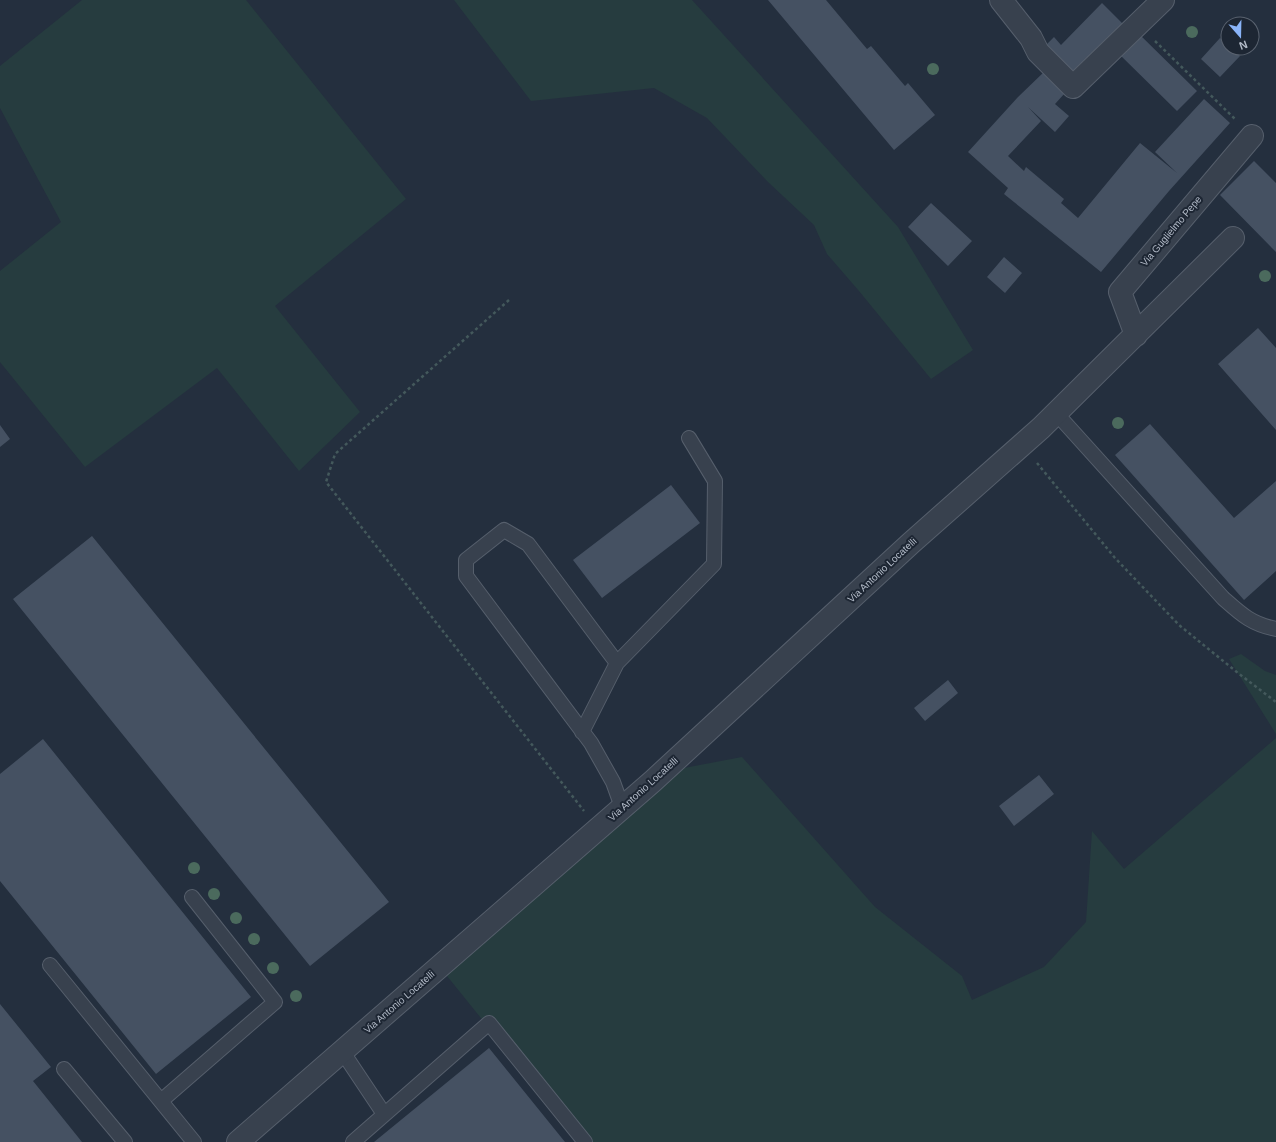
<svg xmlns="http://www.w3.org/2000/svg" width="1276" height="1142" font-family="Helvetica,sans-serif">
<rect width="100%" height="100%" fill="#242f3e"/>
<path fill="#263c3f" d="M82 0H246L406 199 275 306 360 412 299 471 217 368 85 467 0 362V271L61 222 0 108V66Z
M454 0H692L898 227 973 350 931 379 859 291 827 254 814 225 768 182 707 118 654 88 531 101Z
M1241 654 1265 671 1276 675V734L1229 659Z
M1276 738V1142H581L447 976 478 937 684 768 742 757 875 907 962 976 972 1000 1044 967 1086 922 1092 831 1124 869Z"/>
<path fill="#455162" d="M768 0H826L867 49 871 46 905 86 908 83 935 115 894 150Z
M1102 3 1123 24 1108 43 1072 81 1041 50 1054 37 1061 45Z
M1137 32 1197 91 1177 111 1117 52Z
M1220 38 1228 45V48H1231L1240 56 1220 77 1201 59Z
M1045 71 1065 93 1055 104 1069 116 1055 132 1028 107 1041 121 1008 156 1024 171 1026 167 1064 199 1061 203 1078 218 1140 143 1177 173 1155 152 1204 99 1230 123 1169 191 1101 272 1004 194 1008 188 968 152 1018 97Z
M1254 161 1276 183V252L1220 195Z
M931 203 972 241 948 266 908 227Z
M1004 257 1022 273 1005 293 987 277Z
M1258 328 1276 348V430L1218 364Z
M1150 424 1234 518 1276 481V571L1244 600 1115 455Z
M0 425 10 439 0 447Z
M671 485 700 523 602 598 573 560Z
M92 536 389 902 310 966 13 599Z
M948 680 958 693 925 721 914 708Z
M43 739 251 997 156 1074 0 881V774Z
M1039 775 1054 794 1014 826 999 806Z
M0 1004 51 1067 33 1081 82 1142H0Z
M489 1048 565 1142H374Z"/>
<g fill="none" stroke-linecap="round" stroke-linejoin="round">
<defs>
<path id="service" d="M1056 413 1223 598C1241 614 1251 624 1276 629
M617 663 714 564 715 481 689 438
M582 732 617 663 528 544 504 530 466 560V576L591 743 613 782 622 807
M50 965 194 1142
M342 1051 384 1114
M64 1069 125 1142
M161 1101 275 1002 192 897
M353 1142 489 1023 585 1142"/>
<path id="minor" d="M1001 0 1031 38 1038 52 1073 87 1163 0
M1136 335 1120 292 1252 136
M238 1142 653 781 911 543 1041 428 1233 238"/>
</defs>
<use href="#service" stroke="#565f6c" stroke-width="16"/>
<use href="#minor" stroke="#565f6c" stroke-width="24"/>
<path stroke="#44595c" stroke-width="2.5" stroke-dasharray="3 3" stroke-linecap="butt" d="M1155 41 1236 120
M509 300 335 454 326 482 584 811
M1037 463 1115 558 1179 625 1238 673 1276 702"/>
<use href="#service" stroke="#38414e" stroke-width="14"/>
<use href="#minor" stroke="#38414e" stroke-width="22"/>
</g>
<g fill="#4b6a5d">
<circle cx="1192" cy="32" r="6"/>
<circle cx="933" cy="69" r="6"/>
<circle cx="1265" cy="276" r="6"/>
<circle cx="1118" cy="423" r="6"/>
<circle cx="194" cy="868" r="6"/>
<circle cx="214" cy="894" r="6"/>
<circle cx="236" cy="918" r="6"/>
<circle cx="254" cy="939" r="6"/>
<circle cx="273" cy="968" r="6"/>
<circle cx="296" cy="996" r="6"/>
</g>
<g text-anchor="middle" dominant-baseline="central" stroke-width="4" stroke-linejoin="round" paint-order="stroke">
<g font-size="10" fill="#b4bcc9" stroke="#1d2633">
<text transform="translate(1171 231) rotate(-50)">Via Guglielmo Pepe</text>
<text transform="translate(882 570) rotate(-43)">Via Antonio Locatelli</text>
<text transform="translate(643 789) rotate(-42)">Via Antonio Locatelli</text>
<text transform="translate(399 1002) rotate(-41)">Via Antonio Locatelli</text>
</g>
</g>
<g transform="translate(1240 36) rotate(160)"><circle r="19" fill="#1d2633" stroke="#59626f"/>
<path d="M0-3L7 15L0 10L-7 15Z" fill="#8ab4f8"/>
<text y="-6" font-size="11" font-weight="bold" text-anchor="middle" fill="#b4bcc9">N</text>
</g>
</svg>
